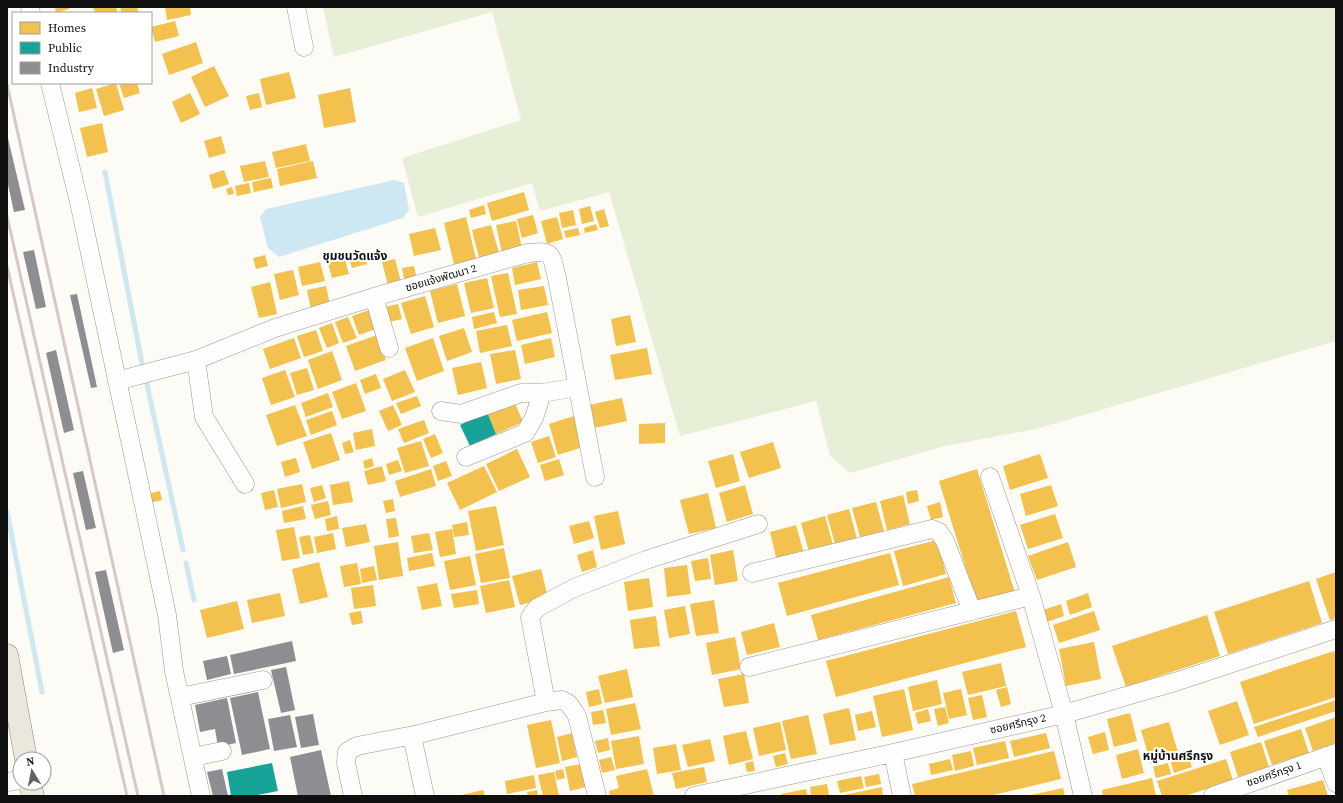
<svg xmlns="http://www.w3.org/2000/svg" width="1343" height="803" font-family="'Source Serif 4','Noto Sans Thai',serif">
<rect width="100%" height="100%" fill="#fcfbf6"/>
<path fill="#e7f0d7" d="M323 7H1336V341L1036 429 945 446 850 473 830 456 816 401 680 436 609 192 540 211 532 183 418 217 402 158 521 120 492 12 334 57Z"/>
<path fill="#cee8f3" d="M394 180 404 183 409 210 403 218 279 257 268 248 260 217 266 209Z"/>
<path fill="#f2c14e" d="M55 7H69V9L56 13Z
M93 7H116L118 13H95Z
M120 7H137L139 13H122Z
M165 7H190L191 15 167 20Z
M175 21 179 36 155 42 151 27Z
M196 42 203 63 169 75 162 54Z
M214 66 229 96 205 107 191 77Z
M289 72 296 98 266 105 260 79Z
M116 83 124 110 104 116 96 89Z
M119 83H137L140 93 124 98Z
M92 88 97 108 79 112 75 93Z
M350 88 356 122 324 128 318 95Z
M190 93 200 114 181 123 172 102Z
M259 93 262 107 250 110 246 96Z
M102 123 108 152 87 157 80 128Z
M221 136 226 153 209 158 204 141Z
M306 144 310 161 276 168 272 152Z
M265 161 269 177 244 182 240 166Z
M313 161 317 178 280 186 277 169Z
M224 170 229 184 213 189 209 175Z
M271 178 273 188 254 192 252 182Z
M249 183 251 193 237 196 235 186Z
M232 187 234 194 228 195 226 189Z
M524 192 529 210 492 221 487 203Z
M484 205 486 214 471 218 469 210Z
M590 206 594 221 582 224 579 209Z
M604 209 609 226 600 228 595 212Z
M573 210 576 225 562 228 559 213Z
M533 215 538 233 522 238 517 219Z
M466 217 477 263 455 268 444 223Z
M557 217 563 239 547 244 541 221Z
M516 221 522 248 502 253 496 225Z
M596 224 598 230 585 233 584 228Z
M491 225 499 253 479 258 472 230Z
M435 228 441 250 414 256 409 234Z
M578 228 580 235 566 238 564 231Z
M364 251 367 264 352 268 348 255Z
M265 255 268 266 256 269 253 258Z
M344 256 349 274 332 278 327 260Z
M395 259 401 282 388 285 382 262Z
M320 262 325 281 302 286 298 267Z
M537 262 541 279 515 285 512 268Z
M414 266 417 280 405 283 402 268Z
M293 270 299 295 280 300 274 274Z
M508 273 517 314 500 317 491 276Z
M487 278 494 308 471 313 464 283Z
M270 282 277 314 259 318 251 287Z
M457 284 465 316 438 323 430 291Z
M326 286 330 305 311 309 307 290Z
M544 286 548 305 521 310 518 290Z
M425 296 434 327 411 334 401 303Z
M398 304 402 319 389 322 385 307Z
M372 309 379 328 359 335 352 316Z
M494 312 497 323 474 329 472 317Z
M547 312 552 333 517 341 512 320Z
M630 315 636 342 616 346 611 319Z
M348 317 357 338 343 343 335 322Z
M332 323 339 343 327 348 319 328Z
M507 325 512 346 480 353 476 331Z
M464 328 472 352 447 361 439 336Z
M316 330 323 351 304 357 297 336Z
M377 335 386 360 355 371 346 346Z
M294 338 301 358 270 369 263 349Z
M433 338 444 371 417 381 405 348Z
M551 338 555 357 525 364 521 345Z
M647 348 652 374 615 380 610 355Z
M515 350 521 379 496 384 490 354Z
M332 351 342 380 318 389 308 360Z
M481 362 487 388 458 395 452 368Z
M307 368 314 390 297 395 290 373Z
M285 370 295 397 271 405 262 378Z
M405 370 415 392 392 401 383 379Z
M376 374 381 388 365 394 360 380Z
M356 383 366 411 342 419 332 392Z
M328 393 333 407 306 417 301 403Z
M417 396 421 406 401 414 396 403Z
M622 398 627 421 594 428 589 405Z
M514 401 523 422 496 434 487 412Z
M295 405 307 436 277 446 266 415Z
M393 405 402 425 388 431 379 411Z
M332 411 337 425 311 435 306 420Z
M574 416 583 447 558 455 549 424Z
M424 420 429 433 404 443 398 429Z
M665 423V443L639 444V424Z
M372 429 375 446 356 450 353 433Z
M331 433 340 460 312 469 303 442Z
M435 434 443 453 431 458 423 439Z
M549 436 556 457 538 463 531 442Z
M350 440 354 452 345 454 342 443Z
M421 441 429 466 405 473 397 448Z
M773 442 781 468 749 478 740 452Z
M517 449 530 477 499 491 486 464Z
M733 454 740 481 716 488 708 461Z
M1040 454 1048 478 1010 490 1003 466Z
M296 458 300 472 285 477 281 462Z
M372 458 374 466 365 469 363 461Z
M559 459 564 475 545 481 540 465Z
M398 460 402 471 389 475 386 464Z
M446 461 452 476 438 481 433 466Z
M382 466 386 481 368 485 364 471Z
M484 466 497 492 460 510 447 483Z
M431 469 436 486 400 497 395 481Z
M977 469 1015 593 977 605 939 481Z
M349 481 353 502 333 505 330 485Z
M302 484 306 502 281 508 277 489Z
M322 485 326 498 314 502 310 488Z
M745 485 753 514 727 522 719 493Z
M1051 485 1058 506 1026 516 1020 494Z
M274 490 278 507 265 510 261 493Z
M917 490 919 501 908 504 906 492Z
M160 491 162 500 149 503 147 494Z
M708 493 716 528 689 534 680 500Z
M903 495 910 524 887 530 880 501Z
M393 499 395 511 386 513 383 501Z
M328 501 331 515 315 519 311 505Z
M876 502 884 531 860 537 852 508Z
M940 502 943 517 931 520 927 506Z
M303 506 306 519 284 523 282 511Z
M496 506 504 545 476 551 468 511Z
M849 509 857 539 835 544 827 515Z
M618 511 625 544 601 550 594 516Z
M1055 514 1063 538 1028 549 1020 525Z
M337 516 339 529 327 531 325 519Z
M825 516 833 545 809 552 801 523Z
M396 518 399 536 389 538 386 519Z
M589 521 594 538 574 544 569 526Z
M467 522 469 535 454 537 452 525Z
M366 524 370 542 346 547 342 528Z
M796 525 804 554 777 561 770 532Z
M294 527 300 558 282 561 276 530Z
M452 529 456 554 440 557 435 532Z
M333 533 336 549 317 553 314 537Z
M429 533 433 550 414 553 411 536Z
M310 535 314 553 303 555 299 537Z
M937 540 946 574 903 586 894 551Z
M398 542 403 576 379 580 374 546Z
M1068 542 1076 567 1037 580 1028 556Z
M504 548 510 578 481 583 475 554Z
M593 550 597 567 582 572 577 555Z
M733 550 738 581 715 585 710 555Z
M432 553 435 566 409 571 407 558Z
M890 553 899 585 787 616 778 583Z
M470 556 476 585 450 590 444 561Z
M708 558 711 579 695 581 691 561Z
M319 562 328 597 300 604 292 569Z
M357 563 361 584 344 587 340 566Z
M687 565 691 594 667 597 664 568Z
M374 566 377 580 362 583 360 569Z
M541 569 548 598 520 605 512 576Z
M1336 572V618L1330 620 1316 579Z
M949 577 956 603 818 640 811 615Z
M649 578 653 607 628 611 624 582Z
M509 580 515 607 486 613 480 586Z
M1309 581 1322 623 1228 654 1214 612Z
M437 583 442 606 422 610 417 587Z
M373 585 376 606 354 609 351 588Z
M477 590 479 604 454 608 451 594Z
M280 593 285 616 252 623 247 600Z
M1088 593 1092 607 1070 615 1066 601Z
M714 600 719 633 696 636 690 604Z
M237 601 244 629 207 638 200 610Z
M1061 604 1064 616 1047 622 1043 610Z
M685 606 690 634 669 638 664 610Z
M361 611 363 623 352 625 349 613Z
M1016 611 1026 647 836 697 826 661Z
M1094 611 1100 630 1059 643 1053 625Z
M1207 615 1220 656 1126 687 1112 646Z
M656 616 660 646 634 649 630 620Z
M774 623 780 647 747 655 741 632Z
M735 637 741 669 712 675 706 643Z
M1094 642 1101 679 1066 686 1059 649Z
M1334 651 1336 656V697L1254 724 1240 682Z
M1001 663 1006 686 968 695 962 672Z
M627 669 633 697 605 703 598 676Z
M744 674 749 703 724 707 718 679Z
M937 680 942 704 913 711 908 687Z
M1007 687 1011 704 1001 707 996 690Z
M599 689 602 704 589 707 586 692Z
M904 689 913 730 882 737 873 696Z
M961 689 967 715 949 719 943 693Z
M982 695 987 717 973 720 968 698Z
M1336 700V711L1258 737 1254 727Z
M1237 701 1249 735 1220 745 1208 711Z
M635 703 641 729 611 735 606 709Z
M945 707 949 723 938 726 934 709Z
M849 708 856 740 830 745 823 714Z
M928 709 931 721 918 724 915 713Z
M603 710 606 723 593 725 591 712Z
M872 711 876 727 858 731 855 715Z
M1130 713 1137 741 1114 747 1107 719Z
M808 715 817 754 791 759 782 721Z
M1336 717V743L1313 751 1305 728Z
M551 720 560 763 536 768 527 725Z
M780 722 786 750 759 756 753 728Z
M1169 722 1179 756 1151 764 1141 730Z
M1301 729 1309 753 1272 765 1264 741Z
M746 731 753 759 729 765 723 736Z
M1105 732 1109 750 1093 754 1088 737Z
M572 733 577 757 562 761 557 737Z
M1046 733 1050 748 1014 757 1010 741Z
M639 736 644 764 616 769 611 741Z
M608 738 610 750 598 753 595 741Z
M710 739 715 761 688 767 682 745Z
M1005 741 1009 758 977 765 973 748Z
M1261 742 1269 767 1238 777 1230 752Z
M676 744 681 770 657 774 653 748Z
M1138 749 1144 773 1122 779 1116 755Z
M971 751 974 766 955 771 952 755Z
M1054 751 1061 779 989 796H915L912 784Z
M785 753 788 764 776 767 773 756Z
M1188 756 1192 767 1174 773 1171 762Z
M611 757 615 770 602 773 599 760Z
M950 759 953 770 931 775 929 764Z
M1226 759 1233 780 1185 796H1162L1157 781Z
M753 761 755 771 747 772 745 763Z
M1168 763 1171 774 1156 778 1153 767Z
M581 764 586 787 570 791 565 767Z
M704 767 707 782 676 789 672 773Z
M563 769 565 778 557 780 555 771Z
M647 769 654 796H610L609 791 619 788 616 776Z
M554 772 559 796H543L538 775Z
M879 774 881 784 866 787 864 777Z
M534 775 536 788 507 794 505 781Z
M861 776 864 788 840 793 837 781Z
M1152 778 1156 796H1103L1102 790Z
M1323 780 1328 796H1289L1287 790Z
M827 784 829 795 811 796 810 787Z
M882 787 883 796H844V795Z
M1063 788 1065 796H1031V795Z
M806 789 808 796H782L781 794Z
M483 790 485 796H462V795Z
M537 790 538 796H528L527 792Z"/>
<path fill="#17a398" d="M487 412 496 434 470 446 460 425Z
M272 763 278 791 253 796H231L227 772Z"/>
<path fill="#8d8d92" d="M7 134 25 210 14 212 7 180Z
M34 250 46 307 36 309 23 252Z
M77 294 97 387 91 388 70 295Z
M56 350 74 430 64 433 46 353Z
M83 471 96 528 86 530 73 473Z
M106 570 124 650 113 653 95 572Z
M292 641 296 661 234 674 230 655Z
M227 656 231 674 207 680 203 661Z
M286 667 295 710 281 713 271 670Z
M258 692 270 749 242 755 230 698Z
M227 698 236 743 218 747 215 729 200 732 195 705Z
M313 714 319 745 301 748 295 717Z
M290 715 297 747 274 751 268 719Z
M321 750 331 796H298L290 757Z
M222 769 228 796H213L207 772Z"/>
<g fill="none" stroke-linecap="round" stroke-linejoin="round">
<path stroke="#cee8f3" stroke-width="5" d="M105 172 143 369
M146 380 183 550
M7 512 42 692
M186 563 194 600"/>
<defs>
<path id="minor" d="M30 7 31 13
M296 7 304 47
M50 83 79 202 147 520 167 615 174 671 201 796
M374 297 389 348
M196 360 204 417 245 484
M117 381 196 360 275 328 374 297 528 253C554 250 551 255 557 278L595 477
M542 393 578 387
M441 411 461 414 521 393H542L534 418 525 433 466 457
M990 477 1031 596 1064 714 1083 796
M752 573 932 529 939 532 945 541 972 611
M749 667 1031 596
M180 697 263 680
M546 702 530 617 537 608 574 588 646 560 758 524
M412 736 425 796
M893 753 902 796
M1326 756 1336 783
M193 757 222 751
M7 782 20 780
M353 796 346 763 347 752 357 746 419 734 546 702 562 700 569 704 577 716 597 796
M694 796 893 753 1064 714 1175 682 1336 629
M1213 796 1336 753"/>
<path id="major" d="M7 655 26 759
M30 783 33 796"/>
</defs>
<use href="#minor" stroke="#969694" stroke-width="19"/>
<use href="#major" stroke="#848381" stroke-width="23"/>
<use href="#minor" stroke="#fffefe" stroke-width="18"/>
<use href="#major" stroke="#ece7dc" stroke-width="22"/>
<path stroke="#d7c7c8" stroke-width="3" d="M7 84 164 796
M7 216 138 796
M7 266 127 796"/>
</g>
<g text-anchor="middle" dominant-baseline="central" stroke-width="4" stroke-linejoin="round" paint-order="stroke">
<g font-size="11" fill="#101010" stroke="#fff">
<text transform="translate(441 278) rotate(-16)">ซอยแจ้งพัฒนา 2</text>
<text transform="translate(1018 724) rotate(-13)">ซอยศรีกรุง 2</text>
<text transform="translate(1274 774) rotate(-19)">ซอยศรีกรุง 1</text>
</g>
<g font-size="12" font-weight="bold" fill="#101010" stroke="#fff">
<text x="355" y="256">ชุมชนวัดแจ้ง</text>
<text x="1178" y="756">หมู่บ้านศรีกรุง</text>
</g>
</g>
<rect width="1343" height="803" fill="none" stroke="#101010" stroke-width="16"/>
<rect x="12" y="12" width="140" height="72" fill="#ffffff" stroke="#9f9f9f"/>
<rect x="20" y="22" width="20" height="12" fill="#f2c14e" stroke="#9f9f9f"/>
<text x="48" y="32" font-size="12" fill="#101010">Homes</text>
<rect x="20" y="42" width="20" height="12" fill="#17a398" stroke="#9f9f9f"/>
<text x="48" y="52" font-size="12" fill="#101010">Public</text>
<rect x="20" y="62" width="20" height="12" fill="#8d8d92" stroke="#9f9f9f"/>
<text x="48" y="72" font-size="12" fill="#101010">Industry</text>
<g transform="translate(32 771) rotate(350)"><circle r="19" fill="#ffffff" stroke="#9f9f9f"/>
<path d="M0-3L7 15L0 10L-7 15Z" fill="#636260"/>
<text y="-6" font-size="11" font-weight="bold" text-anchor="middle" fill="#101010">N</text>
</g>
</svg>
